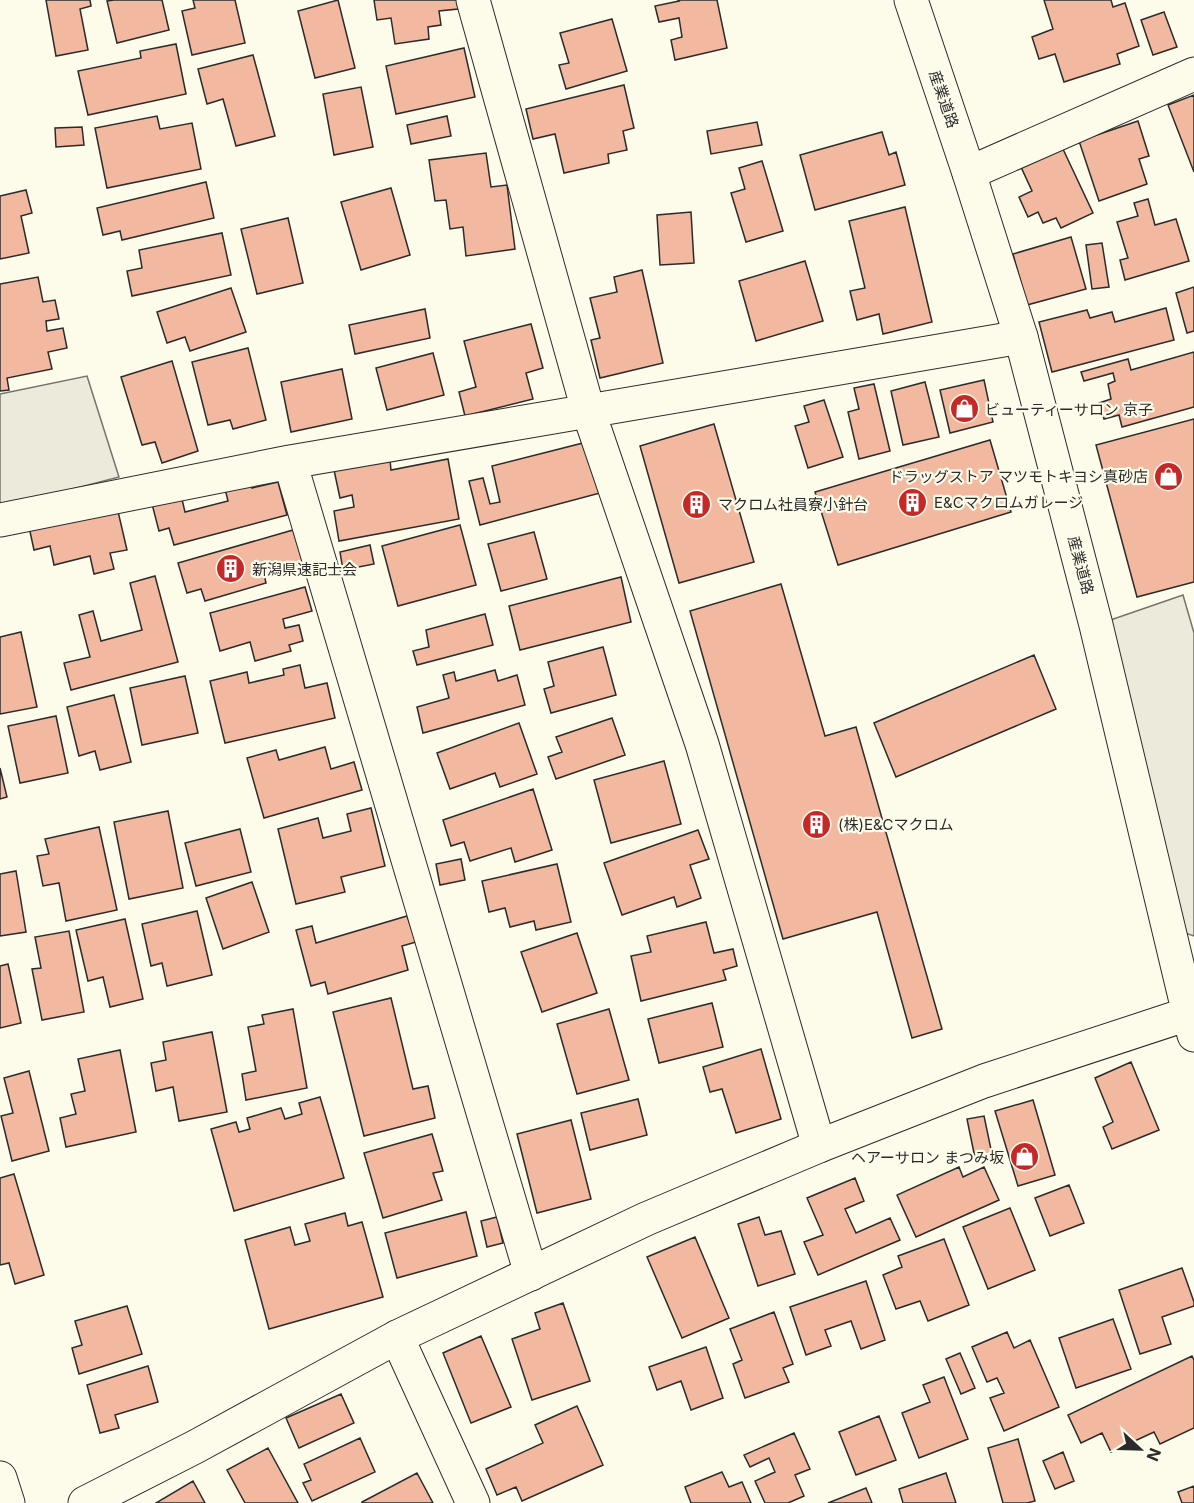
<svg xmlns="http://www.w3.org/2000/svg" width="1194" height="1503" font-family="Inter,'Noto Sans JP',sans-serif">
<rect width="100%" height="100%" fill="#fdfbea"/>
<path fill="#ecebdb" stroke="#74746e" stroke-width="1.5" d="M87 376 119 477 0 508V394Z"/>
<path fill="#eceadb" stroke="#74746e" stroke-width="1.5" d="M1183 595 1194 633V936L1168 927 1096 625Z"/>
<path fill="#f2b8a0" stroke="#2b2b2b" stroke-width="1.5" d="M46 0H90L91 6 80 9 88 50 56 56Z
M114 0H162L169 30 117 43 107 1Z
M193 0H235L245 43 192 55 182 11 195 8Z
M338 0 355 68 315 78 298 11Z
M374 0H457L458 9 439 11 441 25 428 27 429 39 395 44 391 18 377 20Z
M678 0H717L727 48 675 60 671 40 682 37 679 18 659 22 655 6 679 1Z
M1044 0H1111L1113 7 1125 3 1139 46 1117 54 1120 64 1064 82 1055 54 1039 59 1032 37 1053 29Z
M1164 12 1177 47 1153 55 1141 20Z
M612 19 627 71 566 89 559 65 569 63 560 33Z
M176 44 186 94 88 115 78 71 141 58 140 51Z
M464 48 475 97 396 114 386 66Z
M253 55 275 136 236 146 223 99 207 104 198 69Z
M624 85 634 128 623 131 627 150 608 154 609 163 564 173 555 134 533 139 526 109Z
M361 87 373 147 334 155 323 94Z
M1194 95V172L1168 105Z
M157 116 160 129 192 123 201 169 107 188 95 128Z
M447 116 451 136 411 144 407 125Z
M1138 121 1149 156 1139 159 1147 184 1099 201 1079 141Z
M757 122 762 145 711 154 707 131Z
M82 127 84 145 56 147 55 128Z
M882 132 889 155 896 152 905 185 815 210 800 155Z
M1062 147 1093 213 1061 228 1056 218 1043 223 1038 212 1028 217 1019 197 1032 191 1021 167Z
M486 153 491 187 507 185 515 249 466 256 463 227 450 229 446 200 435 201 429 160Z
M762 161 783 231 746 242 731 193 745 189 739 168Z
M206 182 214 218 122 240 120 231 103 235 97 208Z
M391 188 410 255 361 270 341 202Z
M26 190 32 213 21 216 29 253 0 259V196Z
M1148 199 1155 225 1176 219 1189 261 1125 280 1120 260 1128 258 1117 222 1138 216 1134 203Z
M905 207 932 322 883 334 879 314 857 320 850 291 865 288 849 221Z
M691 212 694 263 660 265 657 215Z
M288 218 303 283 257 294 241 229Z
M222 233 231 275 132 296 127 271 142 268 139 250Z
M1071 237 1086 289 1027 305 1013 254Z
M1102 243 1109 287 1092 289 1086 245Z
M805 261 823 321 756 341 739 281Z
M642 270 663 363 600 378 591 340 600 338 590 298 617 292 614 277Z
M38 277 43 302 55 300 59 319 46 321 47 331 63 328 67 348 48 352 52 369 7 378 9 390 0 391V284Z
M1194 287V331L1187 333 1176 293Z
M231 288 246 332 190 351 185 337 167 343 157 312Z
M1166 308 1174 340 1052 372 1039 322 1087 310 1090 318 1112 312 1115 322Z
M425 309 430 338 355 354 349 325Z
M531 324 543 368 526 373 533 399 465 416 459 392 476 387 464 341Z
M248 348 266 420 233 429 230 420 208 425 192 362Z
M1194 352V407L1122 427 1119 415 1104 419 1099 403 1111 399 1108 384 1115 381 1113 373 1084 381 1081 372 1128 359 1131 370Z
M433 353 444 395 387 410 376 368Z
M172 361 198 451 162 463 155 442 142 445 121 377Z
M342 369 352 419 291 432 281 382Z
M984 380 993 422 950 433 940 390Z
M925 382 939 437 903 445 891 391Z
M874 384 890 451 859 459 848 412 859 409 854 388Z
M824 400 843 457 808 468 795 426 809 422 804 406Z
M1194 419V582L1137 597 1096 445Z
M714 424 754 562 679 583 640 446Z
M990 440 1011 512 838 565 815 492Z
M587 442 600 493 480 525 469 481 483 478 490 504 500 502 492 466Z
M448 459 459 519 339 541 334 511 354 507 352 495 340 498 334 470 390 460 391 470Z
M249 478 252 488 278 482 287 515 174 545 169 528 159 531 152 504 181 495 185 512 228 501 224 485Z
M117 507 127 550 110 553 114 569 94 574 90 556 54 565 50 546 34 550 29 527Z
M460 525 476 585 398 606 382 546Z
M293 530 303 563 264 574 266 583 205 601 201 589 187 593 178 563Z
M534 532 547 579 501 591 488 544Z
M370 545 374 564 343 570 340 552Z
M155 576 178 662 71 690 64 663 90 657 79 615 93 611 101 641 142 630 130 583Z
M621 577 631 622 520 650 509 606Z
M781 584 825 736 856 727 942 1029 912 1038 877 912 783 939 690 611Z
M305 587 312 611 283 619 285 628 299 625 303 641 289 645 291 651 255 661 250 642 220 651 210 613Z
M485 614 493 645 417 665 413 651 429 647 426 630Z
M21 632 37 707 0 714V637Z
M603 647 616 695 551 713 544 689 554 686 548 662Z
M1034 655 1056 709 896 777 874 723Z
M300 665 305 688 327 683 335 718 225 743 210 681 247 672 249 683 284 675 283 669Z
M495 670 498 681 517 675 525 705 423 733 417 707 449 698 443 675 454 672 456 681Z
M185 676 198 733 142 745 130 688Z
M114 695 131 762 100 770 95 751 79 756 67 707Z
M56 716 68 773 20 783 8 726Z
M612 718 625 755 556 779 548 757 562 752 556 737Z
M519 723 537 774 500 787 495 773 450 789 437 753Z
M325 747 331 769 354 762 362 790 264 818 247 758 276 750 279 760Z
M664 761 681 824 611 843 594 780Z
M0 768 7 797 0 799Z
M533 789 552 850 515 862 511 848 470 861 464 842 451 846 443 820Z
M371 808 385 866 341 877 345 892 296 904 278 829 318 818 323 838 351 831 347 814Z
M168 811 183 888 129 899 114 822Z
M99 827 117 910 66 921 59 883 43 886 37 856 49 854 45 839Z
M240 829 251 872 196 886 185 843Z
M698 830 709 859 690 865 701 898 677 907 674 897 622 915 604 863Z
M461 859 465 880 440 885 436 864Z
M557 864 571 922 536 930 534 921 510 927 505 908 489 912 482 881Z
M16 871 26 932 0 936V874Z
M252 882 269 932 223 949 206 898Z
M197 911 212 975 167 986 162 963 151 966 142 924Z
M407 916 416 942 402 946 408 970 328 994 325 982 311 986 296 930 312 926 316 943Z
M125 919 143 999 110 1007 103 977 88 981 76 930Z
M706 922 714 953 733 949 737 966 723 970 726 980 641 1001 631 956 651 952 647 936Z
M69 931 84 1012 42 1020 32 969 41 968 35 937Z
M577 933 597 993 542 1012 521 952Z
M8 964 21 1023 0 1028V966Z
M391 998 413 1089 428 1086 435 1118 364 1136 333 1012Z
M712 1003 723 1047 659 1063 648 1019Z
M293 1009 307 1088 246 1100 242 1074 256 1071 248 1027 264 1024 262 1015Z
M609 1009 629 1080 577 1094 557 1024Z
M212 1032 227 1112 179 1121 173 1087 156 1091 151 1063 166 1060 163 1042Z
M761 1049 781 1119 736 1133 722 1089 710 1092 703 1067Z
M120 1050 136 1132 66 1147 60 1118 76 1114 71 1094 85 1091 78 1059Z
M1131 1062 1159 1130 1112 1149 1103 1127 1113 1122 1095 1078Z
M29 1071 49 1151 12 1161 1 1116 13 1113 4 1078Z
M320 1097 344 1178 234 1211 211 1129 236 1122 239 1132 250 1129 247 1118 281 1108 285 1119 302 1114 299 1103Z
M638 1099 647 1135 590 1150 581 1113Z
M1033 1100 1055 1175 1018 1186 995 1111Z
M984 1116 992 1154 975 1158 967 1119Z
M571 1120 591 1199 537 1213 517 1134Z
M432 1134 443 1171 433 1173 442 1200 383 1218 364 1153Z
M959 1167 963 1177 984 1167 999 1200 916 1237 897 1195Z
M14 1174 44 1275 15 1284 9 1263 0 1265V1178Z
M855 1178 864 1201 845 1209 856 1233 890 1218 900 1240 818 1275 804 1242 823 1235 807 1198Z
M1069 1185 1084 1223 1050 1236 1035 1198Z
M1010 1208 1035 1270 988 1289 963 1227Z
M466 1212 477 1256 397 1278 385 1233Z
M345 1213 348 1226 362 1222 383 1297 269 1329 245 1240 290 1227 295 1245 310 1241 305 1224Z
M497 1217 503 1243 487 1247 481 1221Z
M759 1217 765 1235 781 1231 795 1274 758 1286 738 1224Z
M695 1237 729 1318 682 1338 647 1257Z
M944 1239 969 1305 928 1321 920 1301 896 1309 883 1275 902 1267 898 1256Z
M1182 1268 1194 1302V1306L1162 1317 1171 1344 1140 1354 1119 1290Z
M866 1281 885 1340 861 1349 851 1321 825 1330 831 1346 806 1355 790 1307Z
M563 1303 590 1381 532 1400 512 1339 540 1329 535 1313Z
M127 1306 142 1354 79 1374 72 1348 82 1345 75 1321Z
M774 1312 793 1364 783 1368 789 1382 745 1398 733 1364 742 1360 730 1329Z
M1113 1319 1131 1369 1076 1388 1059 1338Z
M1007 1332 1014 1348 1030 1340 1059 1407 1004 1431 990 1398 1004 1393 997 1378 987 1382 972 1347Z
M481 1336 511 1407 471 1423 443 1353Z
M706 1347 723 1398 691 1410 681 1381 657 1390 649 1367Z
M960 1353 975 1388 961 1394 946 1359Z
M1192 1356 1194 1360V1428L1160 1444 1154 1432 1111 1452 1102 1433 1081 1443 1068 1415Z
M148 1366 158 1402 115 1415 119 1428 100 1433 87 1385Z
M944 1377 968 1439 919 1458 902 1413 930 1402 923 1385Z
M341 1394 354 1423 299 1448 286 1418Z
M577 1406 603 1465 522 1501 516 1487 497 1495 486 1469 543 1443 535 1425Z
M879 1416 896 1460 856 1475 839 1432Z
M794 1433 810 1469 795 1475 804 1496 788 1503H765L755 1481 775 1472 769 1458 750 1467 744 1455Z
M360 1438 375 1472 312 1501 303 1483 311 1480 304 1464Z
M1018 1439 1035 1501 1027 1503H1003L988 1448Z
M268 1448 298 1503H245L227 1470Z
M1063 1452 1074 1481 1055 1489 1043 1461Z
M722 1472 729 1487 742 1482 751 1503H691L685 1487Z
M417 1473 433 1503H362V1502Z
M946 1473 956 1503H903L899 1489Z
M193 1481 205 1503H156Z
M1194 1486V1503H1182L1178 1492Z
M866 1488 872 1503H828Z"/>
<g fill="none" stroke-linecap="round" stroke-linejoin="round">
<defs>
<path id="street" d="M473 0 588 410 702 744 819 1146
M969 173 1194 74
M290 462 531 1274
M0 520 290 462 1021 337
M397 1337 473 1503
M0 1478 8 1503"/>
<path id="secondary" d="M911 0 969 173 1021 337 1096 625 1194 1035
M85 1503 195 1447 397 1337 646 1219 819 1146 984 1081 1194 1012"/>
</defs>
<use href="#street" stroke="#2b2b2b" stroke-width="35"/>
<use href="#secondary" stroke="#2b2b2b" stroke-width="35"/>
<use href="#street" stroke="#fdfbea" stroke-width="33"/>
<use href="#secondary" stroke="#fdfbea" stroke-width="33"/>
</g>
<defs>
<symbol id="shop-disc" viewBox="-11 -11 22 22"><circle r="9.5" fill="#c62828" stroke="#fdfbea"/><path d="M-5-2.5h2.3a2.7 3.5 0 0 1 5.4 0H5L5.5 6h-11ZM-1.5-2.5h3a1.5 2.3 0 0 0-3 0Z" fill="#fff"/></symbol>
<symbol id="building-disc" viewBox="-11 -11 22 22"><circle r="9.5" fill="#c62828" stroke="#fdfbea"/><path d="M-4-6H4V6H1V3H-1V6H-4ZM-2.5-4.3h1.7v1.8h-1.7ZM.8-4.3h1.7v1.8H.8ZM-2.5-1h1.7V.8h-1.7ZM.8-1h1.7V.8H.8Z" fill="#fff"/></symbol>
</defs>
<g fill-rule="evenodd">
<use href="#shop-disc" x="948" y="392" width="33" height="33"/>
<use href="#shop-disc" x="1152" y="460" width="33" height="33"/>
<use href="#building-disc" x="896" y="486" width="33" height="33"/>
<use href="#building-disc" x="680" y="488" width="33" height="33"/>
<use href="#building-disc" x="214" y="552" width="33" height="33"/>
<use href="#building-disc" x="800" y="808" width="33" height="33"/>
<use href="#shop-disc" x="1008" y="1140" width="33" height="33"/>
</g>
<g text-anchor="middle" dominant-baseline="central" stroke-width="4.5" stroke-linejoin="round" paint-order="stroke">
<g font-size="15" fill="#2b2b2b" stroke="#fdfbea">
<text transform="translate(944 99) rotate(71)">産業道路</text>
<text transform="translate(1081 565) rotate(75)">産業道路</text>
</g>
<g font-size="15" fill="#2b2b2b" stroke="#fdfbea" text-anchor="start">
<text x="985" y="409">ビューティーサロン 京子</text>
<text x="1148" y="476" text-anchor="end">ドラッグストア マツモトキヨシ真砂店</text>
<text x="934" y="502">E&amp;Cマクロムガレージ</text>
<text x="718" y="504">マクロム社員寮小針台</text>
<text x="252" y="569">新潟県速記士会</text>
<text x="838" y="824">(株)E&amp;Cマクロム</text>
<text x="1004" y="1157" text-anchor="end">ヘアーサロン まつみ坂</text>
</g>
</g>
<g transform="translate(1140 1449) rotate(112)" stroke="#fdfbea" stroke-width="4.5" paint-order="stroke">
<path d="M0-4.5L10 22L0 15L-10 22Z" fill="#2b2b2b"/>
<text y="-9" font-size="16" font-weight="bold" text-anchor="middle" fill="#2b2b2b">N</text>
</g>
</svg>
